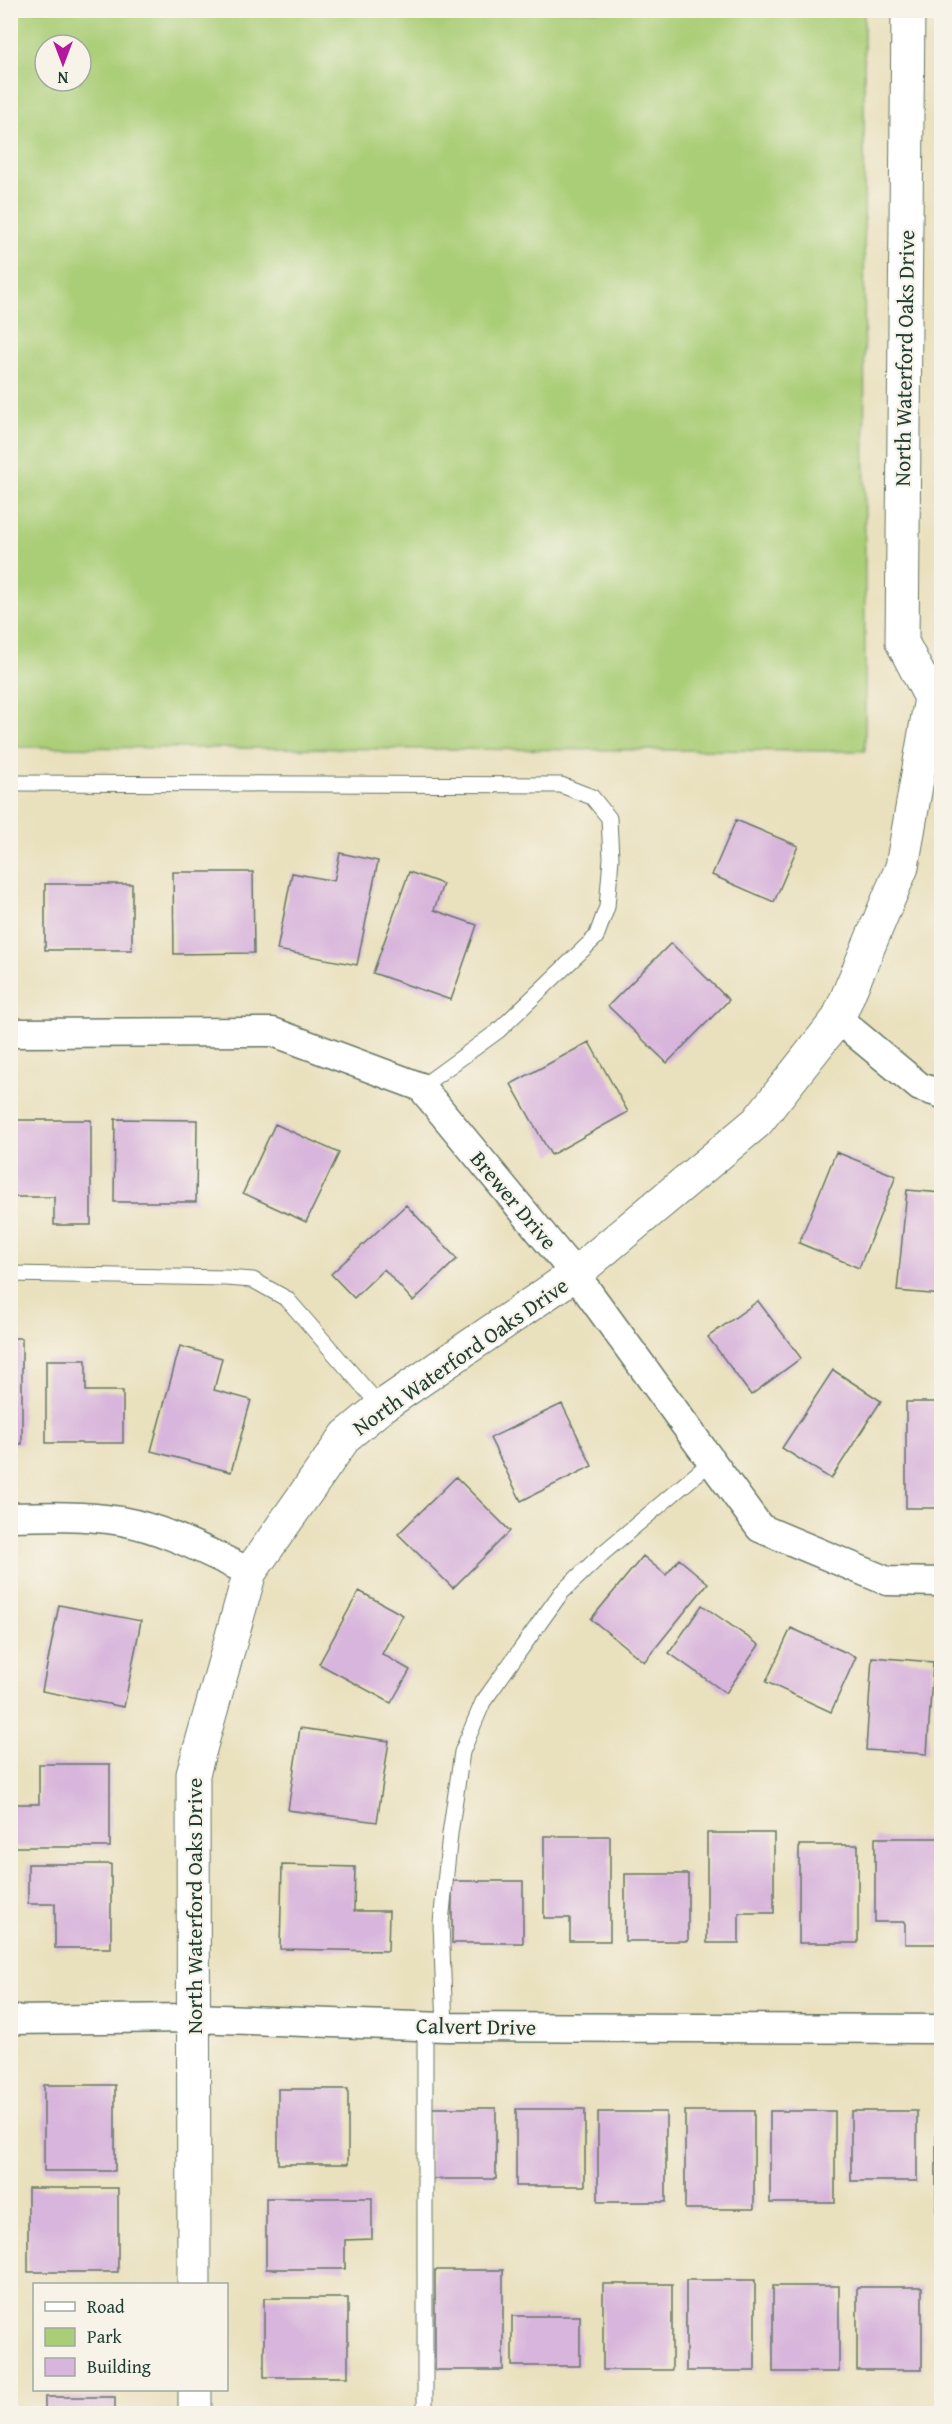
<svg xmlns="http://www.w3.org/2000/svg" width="952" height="2424" font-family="'Gentium Book Plus',serif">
<rect width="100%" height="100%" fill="#f7f3e8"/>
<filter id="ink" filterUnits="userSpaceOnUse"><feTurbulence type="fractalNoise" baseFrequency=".0167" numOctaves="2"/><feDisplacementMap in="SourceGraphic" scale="12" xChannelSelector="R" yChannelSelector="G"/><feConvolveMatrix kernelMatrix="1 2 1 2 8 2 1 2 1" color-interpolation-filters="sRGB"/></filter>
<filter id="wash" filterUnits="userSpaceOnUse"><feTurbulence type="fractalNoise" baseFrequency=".008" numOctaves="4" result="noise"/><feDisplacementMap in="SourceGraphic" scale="24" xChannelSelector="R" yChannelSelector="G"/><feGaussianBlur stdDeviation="1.35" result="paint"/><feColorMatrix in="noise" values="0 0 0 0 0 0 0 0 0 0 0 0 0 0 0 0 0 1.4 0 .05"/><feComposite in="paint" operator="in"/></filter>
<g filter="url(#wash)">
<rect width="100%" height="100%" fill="#e9e0bd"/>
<path fill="#aace77" stroke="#648656" stroke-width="1.5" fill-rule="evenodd" d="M11 10 864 11 865 751 11 747ZM45 45H81V81H45Z"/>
<g id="blocks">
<path fill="#d8b5dc" d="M736 820 798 846 774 902 712 875Z
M340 853 378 861 357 965 277 950 292 873 334 881Z
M173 872H253L254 953 174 954Z
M409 872 443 884 434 910 477 925 451 1000 373 973Z
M45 884H132V950H45Z
M671 943 729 1000 667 1063 608 1006Z
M589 1042 628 1112 551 1155 511 1084Z
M115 1119 197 1120 196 1202H114Z
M10 1120H91V1225H54V1197H10Z
M275 1124 339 1153 306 1222 243 1193Z
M836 1152 896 1176 859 1268 799 1243Z
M907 1190 942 1193V1295L897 1291Z
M406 1205 457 1259 413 1301 384 1269 354 1298 331 1274Z
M758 1301 801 1358 751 1395 708 1337Z
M10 1338H22V1444H10Z
M180 1346 222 1358 214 1390 251 1400 231 1472 151 1451Z
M46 1360H86V1391H123V1443H46Z
M833 1370 881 1401 831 1479 782 1448Z
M906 1402H942V1508H906Z
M562 1404 592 1466 521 1501 490 1438Z
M456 1477 510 1531 453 1588 398 1534Z
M643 1556 666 1575 679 1559 708 1583 644 1662 591 1619Z
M359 1591 403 1615 382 1654 410 1670 391 1703 319 1664Z
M59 1605 141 1621 124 1707 42 1691Z
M702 1605 759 1645 726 1693 669 1653Z
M791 1628 856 1657 831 1712 766 1682Z
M872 1657 933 1662 927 1754 866 1750Z
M300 1728 389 1741 377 1822 288 1810Z
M39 1764H110V1847H10V1804H39Z
M707 1833H774V1913H739V1943H707Z
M544 1836H610V1941H570V1918H544Z
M875 1838H942V1944H905V1922H875Z
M799 1845H858V1943H799Z
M28 1864H111V1948H55V1904H28Z
M282 1865 355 1867 354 1911H389L388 1951 280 1949Z
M625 1874H688V1941H625Z
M452 1881H523V1943H452Z
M44 2085H115V2171H44Z
M278 2089H348V2164H278Z
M430 2108H496V2179H430Z
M516 2109H585V2186H516Z
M685 2111H754V2209H685Z
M770 2111H835V2203H770Z
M851 2111H917V2181H851Z
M598 2112H666V2202H598Z
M936 2112H942V2212H936Z
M28 2188H118V2272H28Z
M266 2198H372V2239L345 2240V2269H266Z
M435 2270H503V2370H435Z
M686 2280H755V2371H686Z
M603 2284H672V2370H603Z
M939 2285H942V2371H939Z
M773 2286H839V2372H773Z
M857 2287H922V2370H857Z
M264 2298H348V2377H264Z
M512 2316H580V2366H512Z
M45 2397H115V2414H45Z"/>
</g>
</g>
<g filter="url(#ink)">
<use href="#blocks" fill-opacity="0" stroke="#667664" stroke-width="1.5"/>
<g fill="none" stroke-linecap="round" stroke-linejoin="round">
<defs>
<path id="service" d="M10 783 561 785 592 797 609 818 611 858 607 907 596 937 498 1031 421 1087
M10 1274 226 1278 253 1280 287 1299 381 1407
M445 2027 441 1923 450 1834 462 1752 483 1702 561 1593 603 1553 711 1462
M425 2414V2025"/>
<path id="minor" d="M838 1019 920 1087 942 1094
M10 1033 273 1032 421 1087 575 1274 760 1528 887 1581 942 1582
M10 1517C47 1516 85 1515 121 1521 166 1529 209 1553 250 1572
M10 2020 193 2018 445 2027 942 2029"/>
<path id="tertiary" d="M908 10 902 642 931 698
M194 2284 193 1774 250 1572 346 1436 381 1407 575 1274 757 1122 838 1019 902 867 931 698 942 682
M195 2390V2414"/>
</defs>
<use href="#service" stroke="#667664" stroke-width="17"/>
<use href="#minor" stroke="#667664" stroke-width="31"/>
<use href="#tertiary" stroke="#667664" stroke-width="35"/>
<use href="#service" stroke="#fff" stroke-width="15"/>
<use href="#minor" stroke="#fff" stroke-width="28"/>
<use href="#tertiary" stroke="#fff" stroke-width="33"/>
</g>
</g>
<g text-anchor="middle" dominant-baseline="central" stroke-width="4.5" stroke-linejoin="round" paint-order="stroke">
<g font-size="22" fill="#1f3d34" stroke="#f7f3e8">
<text transform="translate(904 358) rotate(-89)">North Waterford Oaks Drive</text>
<text transform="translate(514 1200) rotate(50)">Brewer Drive</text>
<text transform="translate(460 1356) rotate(-35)">North Waterford Oaks Drive</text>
<text transform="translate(194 1906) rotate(-90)">North Waterford Oaks Drive</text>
<text transform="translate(476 2026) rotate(1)">Calvert Drive</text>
</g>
</g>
<rect width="952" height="2424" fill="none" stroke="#f7f3e8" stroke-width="36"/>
<rect x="33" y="2283" width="195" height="108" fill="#f7f3e8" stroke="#a1aaa0" stroke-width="1.5"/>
<rect x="45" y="2302" width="30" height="9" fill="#ffffff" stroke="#a1aaa0" stroke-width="1.5"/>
<text x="87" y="2313" font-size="18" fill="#1f3d34">Road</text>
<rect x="45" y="2328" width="30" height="18" fill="#aace77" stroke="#a1aaa0" stroke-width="1.5"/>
<text x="87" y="2343" font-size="18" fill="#1f3d34">Park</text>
<rect x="45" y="2358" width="30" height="18" fill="#d8b5dc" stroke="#a1aaa0" stroke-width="1.5"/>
<text x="87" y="2373" font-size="18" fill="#1f3d34">Building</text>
<g transform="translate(63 63) rotate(180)"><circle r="28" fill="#f7f3e8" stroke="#a1aaa0" stroke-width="1.5"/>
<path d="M0-4.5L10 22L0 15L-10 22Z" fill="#b5179e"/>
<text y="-9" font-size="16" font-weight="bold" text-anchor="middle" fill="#1f3d34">N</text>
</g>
</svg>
